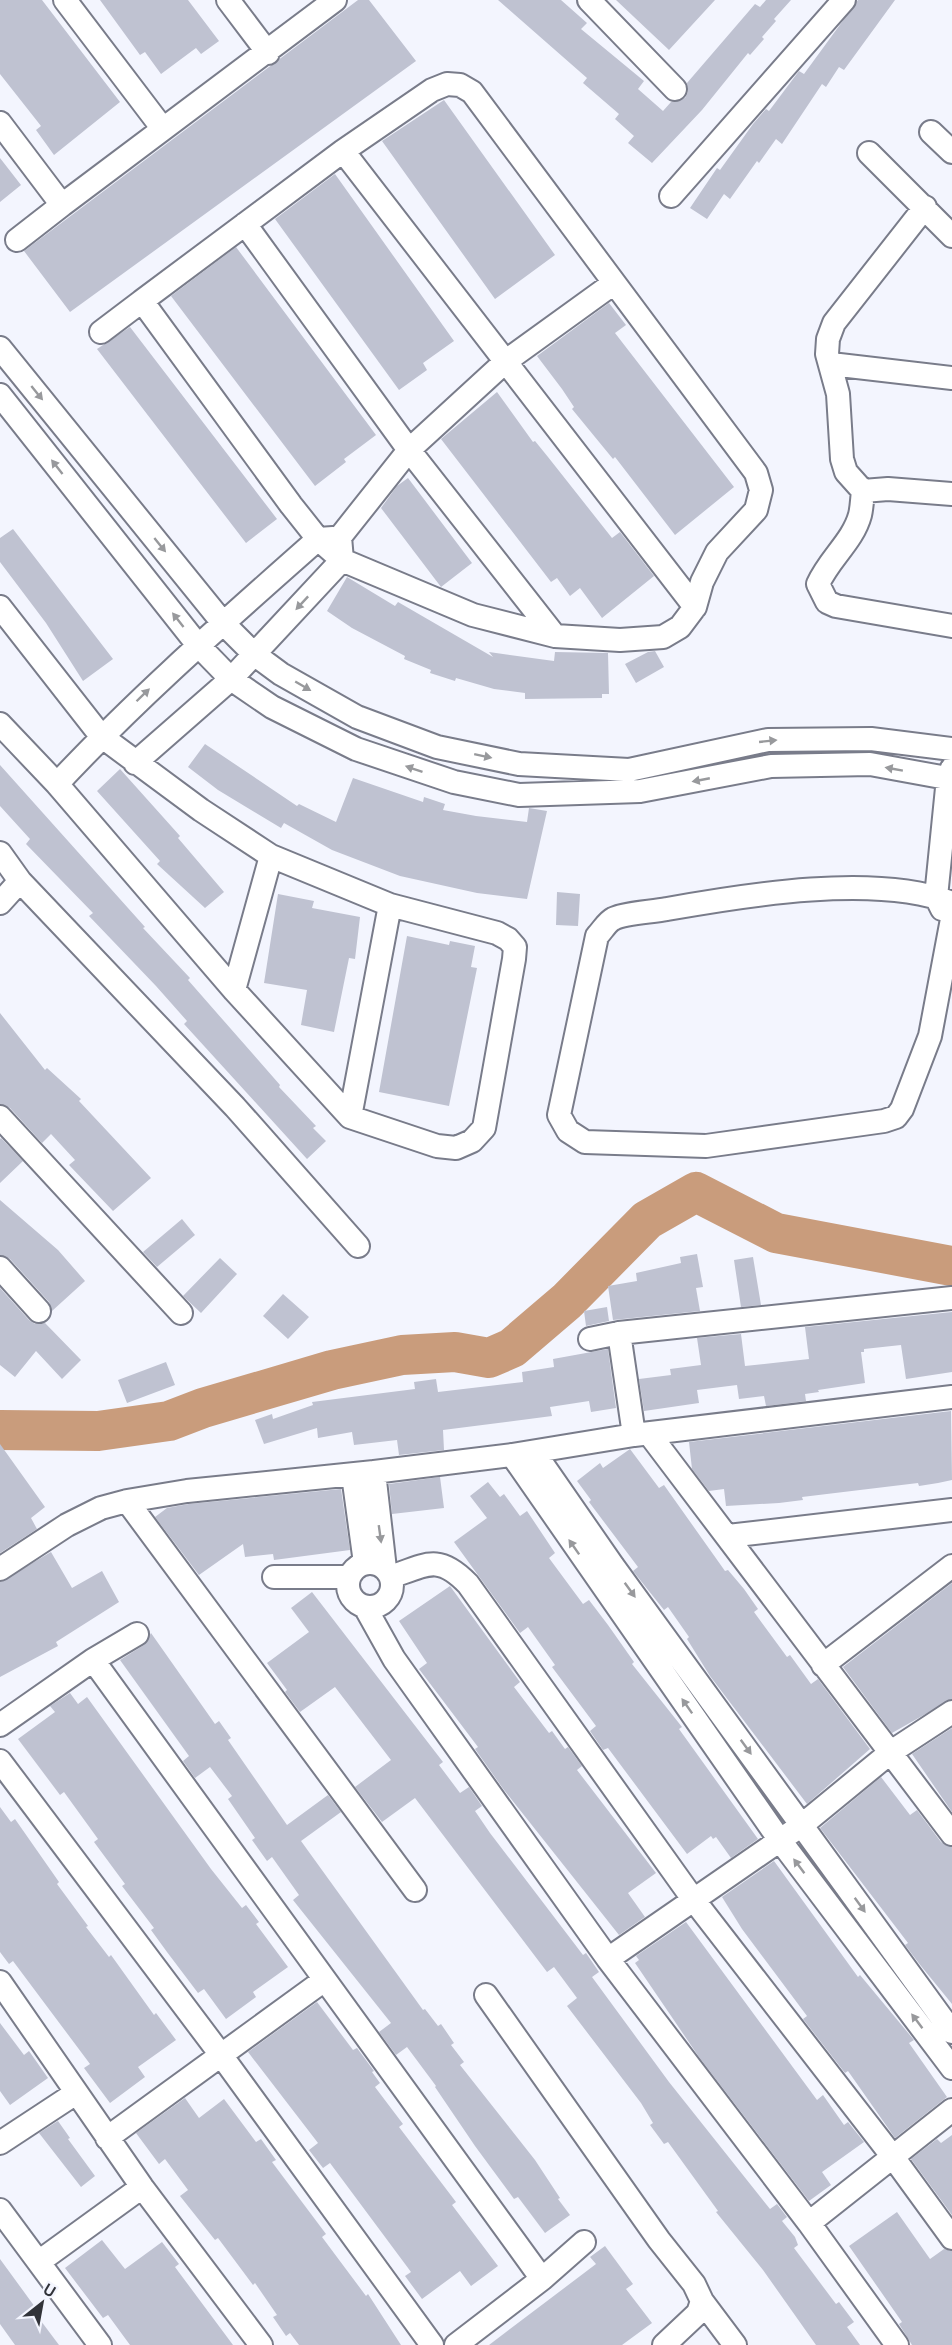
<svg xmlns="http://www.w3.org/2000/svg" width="952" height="2345" font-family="Overpass,sans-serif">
<rect width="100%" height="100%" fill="#f3f5fe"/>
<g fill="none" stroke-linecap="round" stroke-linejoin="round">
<path stroke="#c99c7c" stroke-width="40" d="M0 1430 98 1431 169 1421 203 1408 332 1370 402 1355 455 1352 489 1358 512 1348 567 1301 647 1220 696 1192 776 1233 952 1266"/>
</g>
<path fill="#bfc2d1" d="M0 0H42L120 102 54 155 36 130 41 126 0 74Z
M100 0H188L219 41 201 54 196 48 161 74 145 52 140 55Z
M358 0H369L416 61 70 312 24 251Z
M498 0H561L587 23 581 29 644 81 638 89 663 111 671 102 685 98 688 92 687 83 755 4 760 7 766 0H791L774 19 776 21 762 37 764 39 750 55 748 53 702 110 652 163 628 143 634 136 615 119 619 114 583 83 587 78Z
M616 0H715L669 50Z
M858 0H895L844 70 839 67 826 87 822 84 782 144 776 139 759 163 757 161 730 199 724 194 707 219 690 208 717 168 720 170 753 124 766 109 769 111 799 71 804 74Z
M444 100 555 255 495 299 382 141Z
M0 158 21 185 0 202Z
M335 174 454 341 423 363 427 370 399 390 275 219Z
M236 247 376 435 344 459 346 462 315 486 171 296Z
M609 303 626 325 615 333 734 487 675 535 615 457 613 459 572 409 574 407 562 389 537 356Z
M130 327 277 519 246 543 97 349Z
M497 392 533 442 535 441 548 457 612 538 620 532 654 576 602 618 580 588 570 596 557 578 551 582 441 439Z
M408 478 472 563 441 587 381 508 397 486Z
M13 529 113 659 83 681 46 623 0 562V538Z
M347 577 395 606 398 602 493 657 489 652 554 661 555 652 608 653 609 694H602V698L525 699V693L494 689 456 678 455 681 430 673 431 670 404 659 405 656 352 628 327 611Z
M655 651 664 667 636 683 625 664 648 652Z
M205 744 297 806 299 804 336 822 353 778 423 802 424 797 445 804 443 810 476 816 527 822 529 808 547 811 527 899 477 893 400 876 332 850 284 823 281 828 218 790 188 767Z
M0 765 145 927 143 928 190 978 188 980 280 1085 279 1087 316 1126 313 1128 326 1141 307 1159 184 1024 187 1021 156 986 89 916 93 913 26 844 30 839 0 806Z
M120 769 180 836 178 838 224 892 205 908 157 864 160 861 97 791Z
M557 892 580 894 578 926 556 925Z
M278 894 314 901 312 908 360 917 355 959 349 958 334 1032 301 1025 307 990 264 983Z
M407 936 449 945 450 941 475 946 471 967 477 968 449 1106 379 1092Z
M0 1013 45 1070 47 1068 81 1099 79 1101 151 1178 113 1211 69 1165 75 1160 51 1134 42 1143 10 1108 0 1104Z
M1 1138 23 1161 0 1183V1139Z
M0 1200 58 1250 85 1281 52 1311 49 1302 10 1259 0 1255Z
M182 1219 195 1235 157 1267 143 1252Z
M697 1254 703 1287 696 1288 700 1311 613 1320 608 1286 637 1281 636 1273 681 1263 680 1257Z
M753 1257 761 1305 741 1307 734 1260Z
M220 1258 237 1274 201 1313 183 1296Z
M0 1288 29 1320 35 1324 45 1323 81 1360 62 1379 36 1351 15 1377 0 1365Z
M283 1294 309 1317 288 1339 263 1316Z
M607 1307 609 1321 586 1326 584 1311Z
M952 1312V1372L906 1379 901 1345 864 1349V1352H861L865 1383 818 1390 819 1392 805 1394 806 1401 766 1406 764 1396 739 1399 737 1385 697 1390 699 1403 644 1411 639 1379 671 1375 670 1369 701 1365 697 1338 741 1334 745 1366 809 1359 805 1327Z
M608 1349 616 1408 591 1412 589 1401 550 1407 552 1416 443 1430 444 1450 399 1455 397 1440 354 1445 352 1432 318 1438 317 1428 264 1444 255 1420 272 1414 273 1419 313 1405 312 1402 415 1389 414 1382 436 1379 438 1392 523 1382 522 1372 554 1367 553 1359Z
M166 1362 175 1385 127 1403 118 1380Z
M951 1411 952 1480 938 1483 919 1486 918 1483 802 1497 803 1500 779 1503 726 1506 724 1489 709 1491 692 1469 689 1442Z
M0 1444 45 1507 31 1518 37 1529 0 1553Z
M630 1449 659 1488 664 1485 725 1571 728 1570 744 1589 758 1609 754 1612 787 1657 790 1655 811 1684 818 1679 870 1749 807 1804 710 1676 687 1639 689 1637 668 1607 664 1610 633 1571 638 1567 589 1502 591 1500 577 1481 600 1463 603 1468Z
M440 1477 444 1508 392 1514 389 1484Z
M488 1482 500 1497 504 1494 520 1516 527 1511 555 1553 549 1558 583 1604 589 1600 608 1625 634 1662 632 1664 682 1727 679 1729 758 1839 731 1858 716 1837 713 1839 711 1836 687 1854 608 1748 603 1750 590 1731 596 1726 552 1667 555 1665 528 1627 520 1633 454 1542 487 1518 470 1496Z
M341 1489 350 1550 274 1560 273 1554 245 1557 243 1544 199 1575 155 1517 167 1508 189 1504Z
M51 1552 72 1588 102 1571 119 1602 56 1642 58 1646 0 1677V1582Z
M952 1583V1699L892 1733 843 1667Z
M450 1586 520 1682 514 1687 549 1733 552 1731 565 1749 568 1747 582 1766 577 1770 656 1873 628 1893 645 1917 619 1935 504 1790 475 1749 478 1747 419 1669 427 1663 399 1621Z
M312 1592 443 1762 439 1765 460 1793 469 1787 482 1806 475 1811 490 1833 583 1955 586 1953 599 1972 592 1977 669 2082 770 2209 777 2204 787 2217 782 2221 795 2237 798 2245 794 2248 836 2304 839 2302 854 2322 847 2327 860 2345H816L763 2270 716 2212 718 2211 668 2142 664 2144 650 2125 653 2123 641 2103 567 2006 577 1998 554 1967 547 1972 415 1798 382 1822 355 1787 391 1760 335 1687 300 1712 285 1692 287 1690 267 1663 309 1632 291 1608Z
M151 1633 215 1724 219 1721 231 1738 228 1740 287 1825 328 1795 341 1812 301 1841 423 2010 425 2009 438 2026 441 2024 454 2043 451 2045 464 2062 460 2065 535 2160 560 2198 558 2199 570 2215 545 2233 518 2197 514 2199 475 2146 435 2087 436 2086 407 2047 396 2055 379 2032 391 2023 293 1900 299 1895 272 1857 267 1861 252 1840 255 1838 228 1799 232 1796 210 1767 195 1778 183 1761 189 1756 120 1660 144 1645Z
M70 1693 78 1704 87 1697 211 1869 242 1908 246 1905 259 1922 256 1924 288 1967 253 1992 256 1997 226 2019 204 1989 198 1993 167 1952 151 1930 154 1928 122 1886 125 1884 94 1842 98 1839 64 1792 60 1795 18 1739 55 1712 50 1706Z
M952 1728V1812L912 1754Z
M881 1777 910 1815 917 1810 941 1842 952 1847V2004L921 1966 905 1945 908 1943 820 1828Z
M0 1807 11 1822 15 1819 59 1882 57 1884 88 1926 86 1927 109 1957 111 1955 154 2015 156 2013 176 2040 138 2067 145 2077 110 2103 84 2068 90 2064 13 1961 9 1964 0 1952Z
M774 1861 858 1977 860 1975 914 2040 909 2043 947 2097 895 2138 848 2071 845 2073 803 2019 807 2016 742 1929 722 1897Z
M686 1922 817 2100 823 2095 844 2125 848 2122 864 2142 822 2172 831 2185 809 2201 699 2057 635 1963 639 1960 636 1956Z
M317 2002 353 2050 357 2048 374 2071 372 2072 380 2083 375 2087 403 2124 399 2127 456 2202 452 2205 498 2266 471 2286 460 2271 422 2299 405 2276 411 2272 330 2163 323 2168 309 2150 318 2143 248 2052Z
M0 2023 24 2055 29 2051 48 2078 10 2105 0 2091Z
M185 2098 199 2118 224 2099 256 2142 261 2139 276 2160 272 2162 326 2234 322 2237 366 2296 368 2294 401 2345H299L290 2333 286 2336 273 2317 277 2315 255 2283 253 2285 218 2238 215 2240 180 2196 188 2190 165 2159 159 2164 136 2133Z
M58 2121 70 2138 68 2139 95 2176 81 2187 39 2133Z
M952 2135V2215L911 2159 937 2139 941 2143Z
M897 2212 930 2259 944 2249 952 2251V2345H912L899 2324 902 2322 849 2246Z
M102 2240 125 2269 162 2242 179 2264 175 2267 233 2345H130L108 2315 103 2318 65 2268Z
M605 2246 633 2284 626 2289 652 2323 622 2345H489L596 2264 590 2257Z
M0 2259 35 2307 32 2309 59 2345H15L0 2324Z"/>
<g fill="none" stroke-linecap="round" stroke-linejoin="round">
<defs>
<path id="street" d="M65 0 163 129
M228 0 268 53
M589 0 675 89
M447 84 460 85 472 92 756 473 761 490 756 510 717 552 702 582 695 607 680 627 663 637 620 640 555 636 473 615 342 560 318 539 291 505 142 301 343 151 432 90Z
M0 123 62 205 335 0
M931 132 952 152
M343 151 695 607
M869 153 952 236
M671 196 844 0
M925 207 834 323 828 339 827 354 838 394 842 459 846 472 863 491C862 498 862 507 860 515 853 541 829 559 818 584L827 602 836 606 952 626
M245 224 409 450 555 636
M17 240 62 205
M101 332 142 301
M0 348 223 623 254 654 281 674 357 717 437 747 519 764 629 770 768 740 871 739 952 749
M831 364 952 378
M0 395 197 644 231 679 272 707 356 749 454 782 519 795 640 791 771 766 870 764 952 779
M863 491 888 489 952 494
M0 607 101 736 201 810 271 856 390 905 497 933 508 939 515 947 514 959 484 1128 472 1141 456 1148 437 1146 350 1117 234 990 57 784 0 724
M135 763 231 679 342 560 340 537 409 450 506 361 614 283
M57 784C139 696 229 618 318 539L333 538
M0 853 20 881 0 903
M20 881 235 1107 358 1246
M952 903C878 873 745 895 667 909 653 912 624 913 613 919 607 922 602 931 597 936L559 1115 568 1131 585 1142 706 1146 884 1121 896 1117 902 1109 930 1036 952 919
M942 909 936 897 948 778 952 768
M234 990 271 856
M0 1117 181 1313
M350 1117 390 905
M0 1268 39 1311
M619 1333 634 1435
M590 1339 619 1333 952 1298
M650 1435 952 1834
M534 1452 613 1566 952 2032
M512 1455 779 1839 952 2068
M374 1472 385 1569
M353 1475 365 1563
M127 1501 415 1890
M728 1536 952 1510
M348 1585a22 22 0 1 1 44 0a22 22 0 1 1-44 0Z
M0 1569 67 1525 101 1508 127 1501 187 1491 374 1472 512 1455 634 1435 952 1397
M274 1577H348
M391 1577C427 1564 439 1554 468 1584L693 1899 893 2157 952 2238
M365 1607 394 1659 608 1959 809 2223 897 2345
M93 1660 542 2279
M823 1665 952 1566
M0 1725 93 1660 137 1634
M0 1761 221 2055 432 2345
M608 1959 802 1825 891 1752 952 1712
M0 1982 142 2187 261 2345
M486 1995 659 2240 694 2284 702 2301 698 2313 664 2345
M107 2138 323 1981
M0 2143 76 2093
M0 2210 100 2345
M809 2223 952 2110
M40 2261 142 2187
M702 2301 735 2345
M456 2345 542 2279 584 2242"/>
</defs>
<use href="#street" stroke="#797c8a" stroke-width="26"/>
<use href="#street" stroke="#fff" stroke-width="22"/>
</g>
<defs><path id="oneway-solid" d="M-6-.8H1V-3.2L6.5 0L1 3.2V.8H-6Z" transform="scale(1.5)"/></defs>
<g fill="#98999c">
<use href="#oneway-solid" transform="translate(37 393) rotate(51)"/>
<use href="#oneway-solid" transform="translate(57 467) rotate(-128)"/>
<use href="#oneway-solid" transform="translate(160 545) rotate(51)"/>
<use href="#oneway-solid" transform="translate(302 603) rotate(133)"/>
<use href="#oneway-solid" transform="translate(178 620) rotate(-128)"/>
<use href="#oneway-solid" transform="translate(303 686) rotate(30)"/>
<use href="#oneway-solid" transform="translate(143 695) rotate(-44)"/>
<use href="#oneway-solid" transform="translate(768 741) rotate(-6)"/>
<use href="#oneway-solid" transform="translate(483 756) rotate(12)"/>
<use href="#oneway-solid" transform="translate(414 769) rotate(-161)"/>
<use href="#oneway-solid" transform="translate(894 769) rotate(-170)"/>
<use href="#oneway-solid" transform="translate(701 780) rotate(169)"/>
<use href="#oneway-solid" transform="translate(380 1534) rotate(82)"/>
<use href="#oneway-solid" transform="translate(574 1547) rotate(-125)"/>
<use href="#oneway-solid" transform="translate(630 1590) rotate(54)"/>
<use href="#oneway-solid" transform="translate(687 1706) rotate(-125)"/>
<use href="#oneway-solid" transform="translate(746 1747) rotate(54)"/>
<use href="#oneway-solid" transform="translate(799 1866) rotate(-127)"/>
<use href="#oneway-solid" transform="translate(860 1905) rotate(54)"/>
<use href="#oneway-solid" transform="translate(917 2021) rotate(-127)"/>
</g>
<g transform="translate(42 2303) rotate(31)" stroke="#f3f5fe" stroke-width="4.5" paint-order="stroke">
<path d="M0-4.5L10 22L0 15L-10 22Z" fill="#313339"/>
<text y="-9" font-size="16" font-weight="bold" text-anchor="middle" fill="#313339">U</text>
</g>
</svg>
